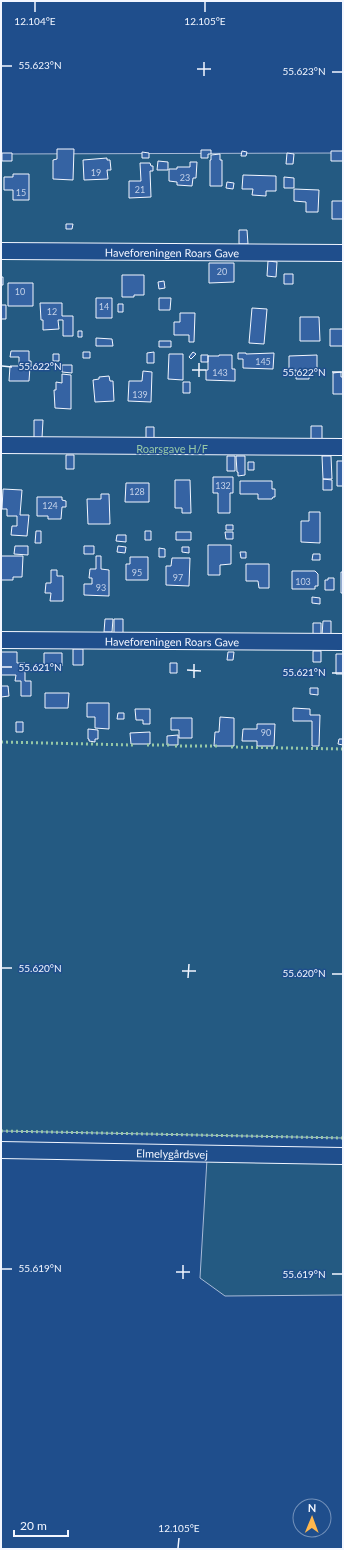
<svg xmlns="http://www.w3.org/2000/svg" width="344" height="1550" font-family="Lato,sans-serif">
<rect width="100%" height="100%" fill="#1f4e8c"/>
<path fill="#245a82" stroke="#a8bbd7" d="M343 153V1138L1 1131V154Z
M207 1159 343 1163V1295L225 1296 200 1278Z"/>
<path fill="#3563a3" stroke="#f2f6ff" d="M57 149H74L73 180 53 179V160L57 159Z
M201 150H211V154H208V158H201Z
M242 151 247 152 246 156H241Z
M331 151H343V161H331Z
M142 152 149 153V158H142Z
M2 153H12V161H2Z
M287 153 294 154 293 164H286Z
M220 154V160H222V186H210V160H211V155Z
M107 158V160H110L111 170H107L108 179 84 180 83 160Z
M158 161 168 162V170H157Z
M190 162H197L196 178H193L192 186 177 185V182L169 181V169H177V167H190Z
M140 163H150L151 166H153V171H150L151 197 129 198V181H141Z
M13 174H29V200H13V190H4V177H13Z
M243 175 276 176V191H266V196L252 195 253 189H242Z
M284 177 294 178V188H284Z
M227 182 234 183 233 189 226 188Z
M294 189 319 190 318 212H306V202L294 201Z
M332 201H343V219H332Z
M66 224H73L72 229H66Z
M239 230H247L248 244H239Z
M268 261 277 262 276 277 267 276Z
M209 263H234V282L209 283Z
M284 274H293V284H284Z
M122 275H144V295H134V297H122Z
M1 277H3V285H1Z
M164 281 165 288 159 289 158 282Z
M8 283H33V306H8Z
M96 298H112V318H96Z
M159 298H171L170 310H159Z
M40 303H62V316H73V336H63V320H58L59 329 43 330V320H41Z
M118 304H123V312H118Z
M1 305H6V319H1Z
M252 308 267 309 264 344 249 343Z
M180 313H195L194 342H189V335H174V322H180Z
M300 317H319L320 341H300Z
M330 329H343V346H330Z
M78 331H82V337H78Z
M96 338 112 339 113 346H96Z
M159 341H171V347H159Z
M11 351H29V361H31V367H30L29 381H9L10 366H19V357H10Z
M83 352H90V358H83Z
M154 352V363H147V353Z
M193 352 196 354 191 359 189 357Z
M238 353H246V354L274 353 273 369 243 368V359H238Z
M53 354H59V361H53Z
M169 354H183V380L168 379Z
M201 355H208V362H201Z
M219 355H232V369H235V381L206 380V370H208V356H219Z
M317 355V370H309V379H296V370H289V356Z
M62 365H72V373L62 372Z
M143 371 152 372 151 402 128 401 129 381H142Z
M341 372V377H343V394H333V373Z
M62 374 71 375V409L55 408 54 390H56V382L62 383Z
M109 376 110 381H113L114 401 95 402 93 380 99 379V377Z
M183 382H190V393H183Z
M34 420H43L42 438H34Z
M311 426H322V439L311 440Z
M146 427H154V439H146Z
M66 455H74V469H66Z
M227 456H235V471H227Z
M236 456H245V475L238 476V472H237Z
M322 456H331L332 479H323Z
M337 461H343V486H337Z
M248 462H254V470H248Z
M213 477H233V493H230V513H218V493H213Z
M323 479 332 480V490H323Z
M175 480H190L191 513H182V508H175Z
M240 481H272V489H275V497H273L272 499H258V494H240Z
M126 483H149V502H125Z
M3 489 22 490 20 515H29L27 536 11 535 12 526H17V516H7V509H2Z
M101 494H109L110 524H88L87 499H101Z
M37 497H62V500L66 501V507H62L61 519H48V516H37Z
M309 512H320V543L301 542V521H309Z
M226 525H233V530H226Z
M36 531H41V543H35Z
M145 531H151V540H145Z
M176 532H191V540H176Z
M225 532H233V539H226Z
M117 535H126V542L116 541Z
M208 545H231V564L220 565V575H208Z
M15 546H28V555L14 554Z
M84 546H94V554H84Z
M118 546 126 547 125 553 117 552Z
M182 547H189V553L182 552Z
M159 548 165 549V557H159Z
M240 552H246V558H241Z
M313 554H320V560H312Z
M1 556H23L22 577H13V580H1Z
M96 556H101V569L109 570V596L84 595V584H92V578H89L90 569H96Z
M130 557H148V580H126V564H130Z
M172 558H190L189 586 166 585V566H171Z
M246 564H269V588H259L258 581H246Z
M51 570H57V576H63V601H50L51 593H45L46 583H51Z
M292 571H315L318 574V586H315V589H292Z
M341 572H343V593H341Z
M328 578H334V590H325V580H328Z
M312 597 320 598V604L312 603Z
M105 619H113L112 632H104Z
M114 619H123V633H114Z
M323 621H331V635H322Z
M313 623H321V634H313Z
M73 649H83V665H73Z
M313 651H321V662H313Z
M1 652H17V663H25V681H31V696H21V681H15L16 675H1Z
M228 652H234L233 660H227Z
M44 653H62V666H44Z
M336 654H343V674H336Z
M170 663H177V673H170Z
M1 686H8L9 696 1 697Z
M310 688H318V695L310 694Z
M45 693H69L68 708H45Z
M87 703H109V729L95 728V717H87Z
M293 708 310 709V715H320L319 746H312V721H293Z
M135 709H150V724H143V720H136Z
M118 713H124V719H117Z
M220 717 234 718V746H214L215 732H219Z
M171 718H192V738H179V730H171Z
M16 722H23V732H16Z
M257 724H275L274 746H257V741H242L243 729H257Z
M88 729 98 730V739H95V742L89 741V739H88Z
M150 732V744H131L130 733Z
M178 735V745H167V736Z
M339 739H343V745L338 744Z"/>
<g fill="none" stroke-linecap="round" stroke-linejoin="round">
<defs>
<g id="minor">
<path id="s1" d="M1 251 343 253"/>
<path d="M1 445 343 447"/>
<path id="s2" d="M1 640 343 642"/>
<path id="s3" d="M1 1150 343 1156"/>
</g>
</defs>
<use href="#minor" stroke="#f2f6ff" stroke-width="18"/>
<use href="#minor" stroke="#1f4e8c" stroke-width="16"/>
<path stroke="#97c8a6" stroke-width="3" stroke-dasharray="2 3" stroke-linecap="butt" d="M1 742 133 745
M147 745H169
M175 746H217
M231 747 343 749
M1 1131 343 1138"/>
</g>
<path fill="none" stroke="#f2f6ff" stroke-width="1.5" d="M35 12V2M205 12V2M2 66H12M197 69H211M332 72H342M204 76V62M2 366 12 367M192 370H206M332 372H342M199 377V363M2 667H12M187 670 201 671M332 673H342M194 678V664M2 968H12M182 971H196M332 974H342M188 978 189 964M2 1269H12M176 1272H190M332 1274H342M183 1279V1265M178 1548 179 1538"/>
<g text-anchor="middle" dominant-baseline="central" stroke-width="3" stroke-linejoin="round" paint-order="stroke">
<g font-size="9" fill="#c3d1e8">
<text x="96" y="172">19</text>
<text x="185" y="177">23</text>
<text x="140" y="189">21</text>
<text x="21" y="192">15</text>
<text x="222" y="271">20</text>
<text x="20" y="291">10</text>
<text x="104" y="306">14</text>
<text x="52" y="311">12</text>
<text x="263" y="361">145</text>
<text x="220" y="372">143</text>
<text x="140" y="394">139</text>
<text x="223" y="485">132</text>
<text x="137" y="491">128</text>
<text x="50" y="505">124</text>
<text x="137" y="572">95</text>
<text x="178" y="577">97</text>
<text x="303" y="581">103</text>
<text x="101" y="587">93</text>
<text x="266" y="732">90</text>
</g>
<g font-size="11" fill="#f2f6ff" stroke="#1f4e8c">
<text stroke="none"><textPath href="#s1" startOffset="171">Haveforeningen Roars Gave</textPath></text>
<text stroke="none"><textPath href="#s2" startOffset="171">Haveforeningen Roars Gave</textPath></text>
<text stroke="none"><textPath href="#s3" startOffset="171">Elmelygårdsvej</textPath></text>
</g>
<g font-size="11" fill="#97c8a6" stroke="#1f4e8c">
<text x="172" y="448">Roarsgave H/F</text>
</g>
</g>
<g font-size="10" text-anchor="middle" fill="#f2f6ff" stroke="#1f4e8c" stroke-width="3" stroke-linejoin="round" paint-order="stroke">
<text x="35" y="25">12.104°E</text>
<text x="205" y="25">12.105°E</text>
<text x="40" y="69">55.623°N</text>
<text x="304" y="75">55.623°N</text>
<text x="40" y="370">55.622°N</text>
<text x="304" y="376">55.622°N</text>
<text x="40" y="671">55.621°N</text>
<text x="304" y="676">55.621°N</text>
<text x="40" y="972">55.620°N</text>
<text x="304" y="977">55.620°N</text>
<text x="40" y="1272">55.619°N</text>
<text x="304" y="1278">55.619°N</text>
<text x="179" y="1532">12.105°E</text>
</g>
<rect width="344" height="1550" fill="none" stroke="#f2f6ff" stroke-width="4"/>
<g transform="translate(312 1518) rotate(1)"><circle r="19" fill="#1f4e8c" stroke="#7391ba"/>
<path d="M0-3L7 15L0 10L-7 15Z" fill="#ffb74d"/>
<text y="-6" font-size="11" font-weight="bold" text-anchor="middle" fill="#f2f6ff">N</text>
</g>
<path d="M14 1530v6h54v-6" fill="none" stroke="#f2f6ff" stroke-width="2"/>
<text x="20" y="1530" font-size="12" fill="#f2f6ff" stroke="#1f4e8c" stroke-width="3" paint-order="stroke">20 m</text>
</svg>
